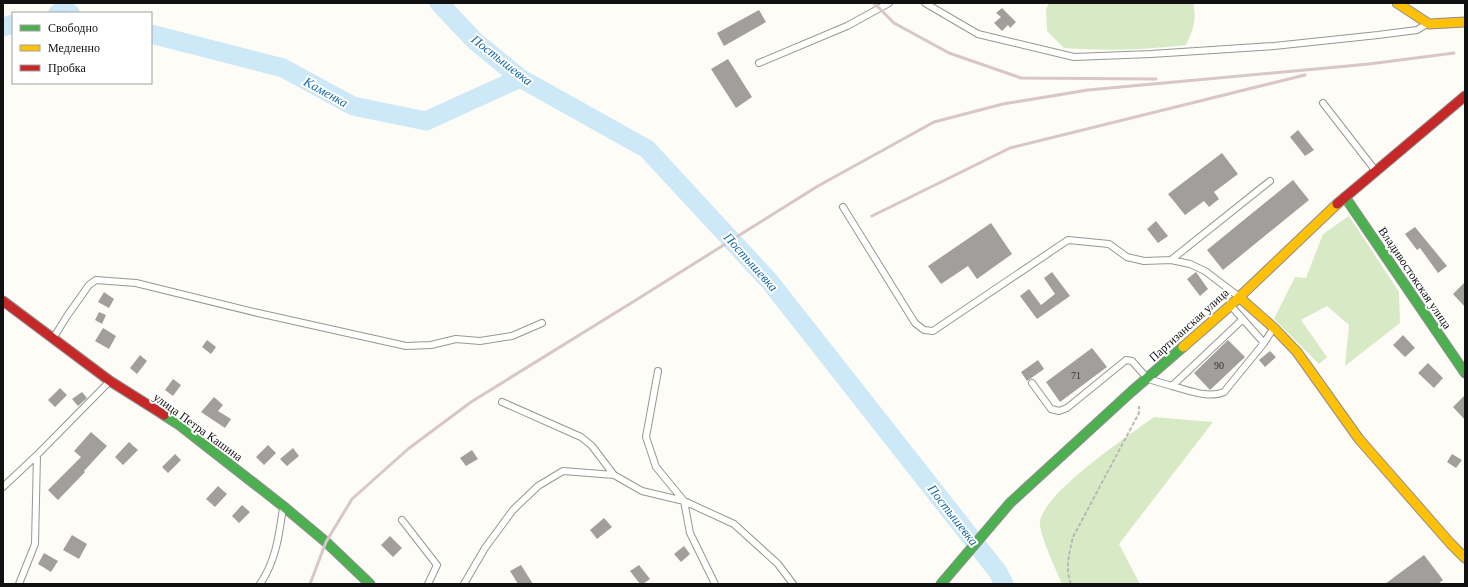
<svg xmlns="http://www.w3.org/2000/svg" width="1468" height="587" font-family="'Times New Roman',serif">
<rect width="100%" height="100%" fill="#fdfcf7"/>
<path fill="#d8eac5" d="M1049 3H1193C1197 21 1193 29 1186 45 1144 50 1106 51 1064 48L1047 31 1046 9Z
M1349 216 1399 292 1400 323 1345 366 1349 325 1327 306 1301 320 1327 357 1319 364 1274 319 1295 277 1306 278 1323 234Z
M1154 417 1213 422 1119 544 1140 584H1062C1057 572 1038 532 1040 521 1046 491 1128 436 1154 417Z"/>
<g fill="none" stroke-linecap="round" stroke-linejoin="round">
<path stroke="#cde8f7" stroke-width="19" d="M439 3 475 41 520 78 647 149 770 282 998 572 1004 584
M58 13 64 11 70 13
M3 27 13 24
M151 34 283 68 353 106 426 121 520 78"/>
</g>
<path fill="#a19f9c" d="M1002 8 1016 22 1010 28 1008 25 1002 31 994 23 1001 17 996 13Z
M759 10 766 22 724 46 717 33Z
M728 59 752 97 736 108 711 69Z
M1298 130 1314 150 1305 156 1290 137Z
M1222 153 1238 174 1214 192 1219 199 1209 207 1204 201 1185 215 1168 194Z
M1293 180 1309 200 1223 270 1207 250Z
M1156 221 1168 236 1158 243 1147 229Z
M991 223 1012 254 977 279 968 266 941 284 928 266Z
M1415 227 1447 266 1438 273 1420 248 1417 250 1405 234Z
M1052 272 1070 296 1037 319 1020 296 1029 289 1041 305 1055 294 1044 278Z
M1196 272 1208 289 1200 296 1187 279Z
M1465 282V307L1453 294Z
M104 292 114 299 109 308 98 302Z
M99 312 106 315 102 324 95 320Z
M103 328 116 336 109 349 95 341Z
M1403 335 1415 348 1405 357 1393 345Z
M207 340 216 347 211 354 202 347Z
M1228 340 1245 357 1210 390 1194 373Z
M1092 348 1107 367 1060 402 1046 382Z
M1270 351 1276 357 1265 367 1259 360Z
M140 355 147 361 137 374 130 368Z
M1038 360 1044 369 1027 381 1021 372Z
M1428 363 1443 378 1434 388 1418 373Z
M173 379 181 385 173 396 165 390Z
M60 388 67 395 55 407 48 400Z
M82 392 87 398 78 406 72 399Z
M1465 395V420L1453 407Z
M214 397 223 405 218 411 231 419 225 428 201 412Z
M91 432 107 446 84 471 85 472 58 500 48 490 81 457 74 451Z
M129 442 138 450 123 465 115 457Z
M268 445 276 453 264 465 256 457Z
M293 448 299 456 287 466 280 459Z
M472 450 478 459 466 466 460 458Z
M175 454 181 460 168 473 162 467Z
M1452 454 1462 460 1456 468 1447 462Z
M218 486 227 494 215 507 206 499Z
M242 505 250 512 239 523 232 516Z
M604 518 612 527 597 539 590 530Z
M72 535 87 544 79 559 63 550Z
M390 536 402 548 393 557 381 545Z
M684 546 690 554 681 562 674 554Z
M44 553 58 561 51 572 38 564Z
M1424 555 1443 580 1438 584H1385Z
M521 565 533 584H518L510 571Z
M639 565 650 579 643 584H640L630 571Z"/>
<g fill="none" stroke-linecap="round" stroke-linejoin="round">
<defs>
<path id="lane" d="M925 3 978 34 1074 57 1151 54 1274 46 1378 35 1417 30 1427 24
M759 63 847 26 889 3
M1323 103 1375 170
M843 207 915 323 924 330 933 331 1068 240 1109 244 1127 257 1144 261 1171 260 1190 264 1205 271 1238 296
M1171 260 1270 181
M1232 307 1264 343
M54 337 67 316 89 285 96 280 136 283 258 313 406 346 431 345 456 339 480 341 512 336 542 323
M658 371 646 437 656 467 684 501 690 533 715 584
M1032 383 1051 409 1059 411 1067 408 1126 360 1132 361 1148 379 1172 386 1243 319
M1172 386C1188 390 1208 399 1224 392L1264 343 1273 329
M502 402 581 437 592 446 614 475
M3 487 37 455
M402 520 437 565 428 584
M19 584 35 544 37 455 109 382
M260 584C276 561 279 535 283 508
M464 584 485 548 513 510 538 486 563 471 614 475 642 491 684 501 734 524 778 564 793 584"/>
<path id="fast" d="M1345 197 1465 373
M164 415 178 424 283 506 326 542 370 584
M941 584 1010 503 1131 392 1183 347"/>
<path id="slow" d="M1397 3 1429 24 1465 22
M1239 297 1274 328 1297 352 1359 439 1450 543 1465 558
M1183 347 1231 305 1337 204"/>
<path id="jam" d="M1337 204 1465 96
M3 301 110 381 164 415"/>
</defs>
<use href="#lane" stroke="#979795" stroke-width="8"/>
<use href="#fast" stroke="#8e8d8b" stroke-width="11"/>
<use href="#slow" stroke="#8e8d8b" stroke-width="11"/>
<use href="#jam" stroke="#8e8d8b" stroke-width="11"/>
<path stroke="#b9b9b8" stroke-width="2" stroke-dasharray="4 2" stroke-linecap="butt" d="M1071 584C1065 568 1069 554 1073 537L1139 413V406"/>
<use href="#lane" stroke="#fffffe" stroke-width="6"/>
<use href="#fast" stroke="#4caf50" stroke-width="9"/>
<use href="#slow" stroke="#ffc107" stroke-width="9"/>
<use href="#jam" stroke="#c62828" stroke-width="9"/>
<path stroke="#d9c6c7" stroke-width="3" d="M874 3 894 23 949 53 1021 78 1156 79
M872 216 1010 148 1305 75
M310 584 326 542 352 499 408 449 471 402 636 300 818 186 934 122 1003 104 1088 90 1369 64 1454 53"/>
</g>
<g text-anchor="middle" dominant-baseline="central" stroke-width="4" stroke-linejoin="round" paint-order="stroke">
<g font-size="10" fill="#353434">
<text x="1219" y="365">90</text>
<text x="1076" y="375">71</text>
</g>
<g font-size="12" fill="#111" stroke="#fff">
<text transform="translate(1415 278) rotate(56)">Владивостокская улица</text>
<text transform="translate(1189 325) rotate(-42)">Партизанская улица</text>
<text transform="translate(198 427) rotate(36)">улица Петра Кашина</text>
</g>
<g font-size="13" font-style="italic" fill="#1768a6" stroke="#fff">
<text transform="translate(502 60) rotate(38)">Постышевка</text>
<text transform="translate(326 92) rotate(29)">Каменка</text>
<text transform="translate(751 262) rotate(48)">Постышевка</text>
<text transform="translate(953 515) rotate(52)">Постышевка</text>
</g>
</g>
<rect width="1468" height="587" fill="none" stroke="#111111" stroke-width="8"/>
<rect x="12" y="12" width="140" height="72" fill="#ffffff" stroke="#a0a0a0"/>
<rect x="20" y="25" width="20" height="6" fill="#4caf50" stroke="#a0a0a0"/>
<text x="48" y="32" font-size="12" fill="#111111">Свободно</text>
<rect x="20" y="45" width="20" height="6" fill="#ffc107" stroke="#a0a0a0"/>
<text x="48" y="52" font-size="12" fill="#111111">Медленно</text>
<rect x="20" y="65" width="20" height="6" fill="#c62828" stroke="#a0a0a0"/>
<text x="48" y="72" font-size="12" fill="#111111">Пробка</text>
</svg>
